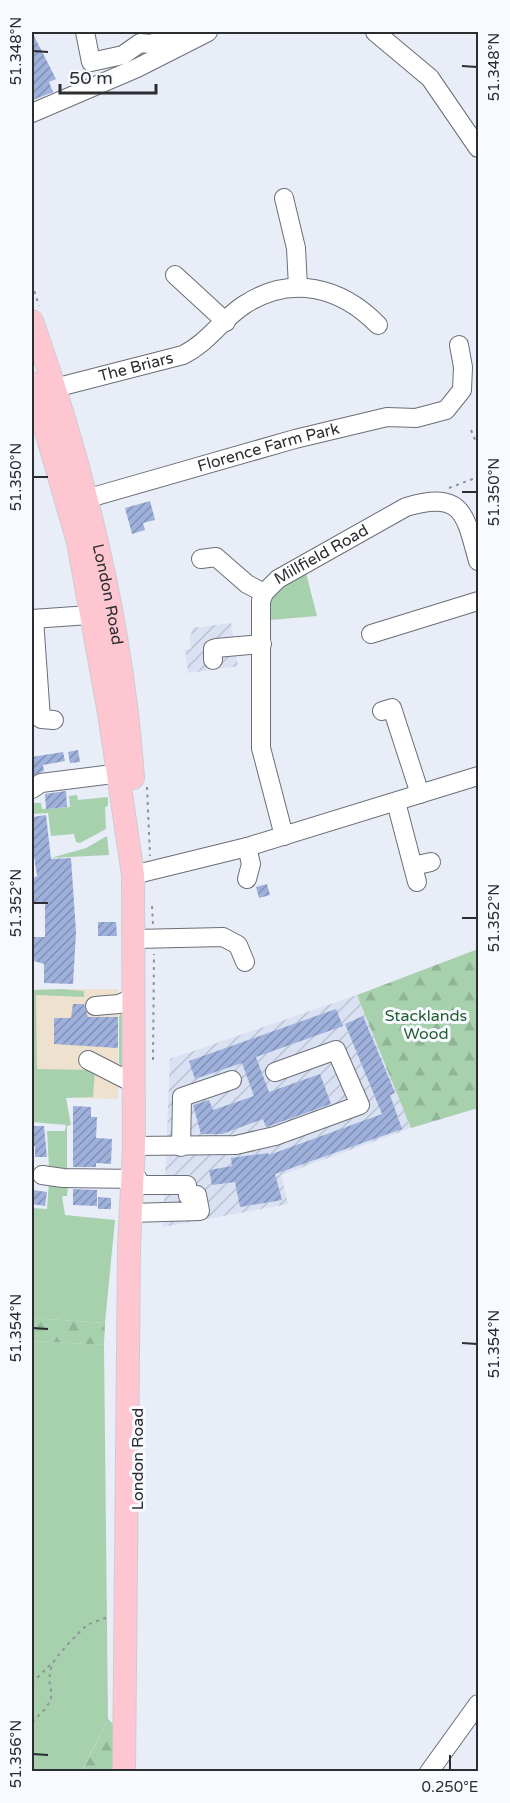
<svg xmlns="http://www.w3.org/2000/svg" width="510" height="1803" font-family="'Varela Round',sans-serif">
<defs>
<pattern id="industrial-furrows" width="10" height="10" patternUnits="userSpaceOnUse" patternTransform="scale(1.5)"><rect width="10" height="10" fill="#d9e1f3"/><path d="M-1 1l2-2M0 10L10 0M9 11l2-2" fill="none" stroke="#bac1d1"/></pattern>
<pattern id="forest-firs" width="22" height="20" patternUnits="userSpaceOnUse" patternTransform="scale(1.5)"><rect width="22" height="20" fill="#a7d1ad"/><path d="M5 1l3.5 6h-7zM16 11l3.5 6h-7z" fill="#90b495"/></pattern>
<pattern id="building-hatch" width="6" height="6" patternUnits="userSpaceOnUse" patternTransform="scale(1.5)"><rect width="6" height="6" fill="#9eb0dc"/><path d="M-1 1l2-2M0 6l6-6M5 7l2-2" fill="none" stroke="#8190b3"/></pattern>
</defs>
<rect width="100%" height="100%" fill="#e8edf8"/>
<path fill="#eee1cd" d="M61 989H118V1099L32 1097V990Z"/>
<path fill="url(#industrial-furrows)" d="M231 623 238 666 188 673 185 650 191 649 190 637 193 628Z
M357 995 411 1128 281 1175 288 1204 163 1227 170 1059Z"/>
<path fill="#a7d1ad" d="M306 573 317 616 270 620C260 596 289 583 306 573Z
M77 795 78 800 108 797V806L105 807 106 829 80 843 76 842 74 834 51 836 48 813 33 814V803H41L42 809 70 807 69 796Z
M107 836 109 855 51 858 86 848Z
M61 989 84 991V997L36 995 37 1069 95 1070 93 1097 66 1098 71 1125 67 1126V1173L49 1168 47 1131H65L66 1125 32 1122V990Z
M123 1011 122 1067 119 1063V1016Z
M49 1182 68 1186 67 1196H62L65 1215 115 1220 105 1323 32 1318V1208L47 1209Z
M32 1341 104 1345 108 1719 82 1771H32Z"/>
<path fill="url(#forest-firs)" d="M478 949V1108L411 1128 357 995Z
M32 1318 105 1323 104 1345 32 1341Z
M108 1719 120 1731 119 1771 82 1772Z"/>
<path fill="url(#building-hatch)" d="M32 32 56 79 49 82 53 92 33 100Z
M150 501 155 520 143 523 145 530 132 534 125 508Z
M78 750 80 762 70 763 68 752Z
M63 752 65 761 43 765 44 771 32 776V757Z
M66 791 67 807 46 809 45 794Z
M46 815 51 859 71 858 76 932 73 984 44 983V964L34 961V937H45V902H32V879L37 876 32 842V817Z
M267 884 270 895 259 898 256 887Z
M98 922H116L117 936H98Z
M73 1004H84L88 1017H118V1048L54 1044V1018H71Z
M336 1009 343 1026 256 1057 269 1092 320 1074 331 1104 272 1125 266 1127 263 1119 222 1134H201L193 1105 209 1100 213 1110 254 1096 242 1063 195 1079 189 1061Z
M363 1016 395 1093 390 1095 402 1129 275 1174 282 1200 240 1207 235 1182 212 1185 209 1170 232 1166 231 1158 268 1153 269 1155 382 1114 345 1024Z
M73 1106 91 1107V1117H97L96 1138 112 1139 111 1164 96 1163V1167H73Z
M32 1126H44L47 1157H35V1146H32Z
M73 1189 97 1190V1206L73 1205Z
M32 1190 47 1192 45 1206 32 1204Z
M98 1197 111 1198V1209H98Z"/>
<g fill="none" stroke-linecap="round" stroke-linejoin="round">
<defs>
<g id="minor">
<path d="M85 32 91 62 123 55 140 43 151 44 184 32"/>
<path d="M375 32 430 78 478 148"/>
<path d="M32 113 137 68 208 32"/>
<path d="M284 198 296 248 298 287"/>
<path d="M175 275 226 322"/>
<path id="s1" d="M43 391 183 355C209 342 221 320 244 305 291 274 341 287 378 325"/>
<path id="s2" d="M75 502 295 439 387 417 416 418 446 410 462 390 463 367 459 345"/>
<path d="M201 559 216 557 247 584 264 593"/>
<path d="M32 619 104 614"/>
<path d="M34 619 41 719 54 720"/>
<path d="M371 634 478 601"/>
<path d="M213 660V649L216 648 262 644"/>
<path d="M382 711 392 708 420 794"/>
<path d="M32 789 41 783 129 772"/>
<path d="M396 802 417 882"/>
<path id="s3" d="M284 836 261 748V601L264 593 278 579 406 507C463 490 465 514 478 561"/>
<path d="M247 847 251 864 247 879"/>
<path d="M413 866 431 862"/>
<path d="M133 875 247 847 478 776"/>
<path d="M135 939 223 937 238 945 245 962"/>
<path d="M95 1006 119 1004 135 997"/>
<path d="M88 1060 135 1084"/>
<path d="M134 1146 236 1145 275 1136 360 1105 336 1050 275 1072"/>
<path d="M181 1147 182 1097 232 1080"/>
<path d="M42 1175 63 1178 138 1179"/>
<path d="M130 1213 200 1211 197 1195 188 1196 187 1185H131"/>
<path d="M429 1772 478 1704"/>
</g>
<g id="major">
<path id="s4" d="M32 321C84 468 122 622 133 778"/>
<path d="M32 383 78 542 109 713 133 875 134 1146 129 1248 124 1772"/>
</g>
</defs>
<use href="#minor" stroke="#6a6e77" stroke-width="20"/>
<use href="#major" stroke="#cccdce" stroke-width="24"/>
<path stroke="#8e9299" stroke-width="2" stroke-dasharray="3 4.5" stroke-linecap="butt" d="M32 284 39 306
M471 430 478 447
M449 488 478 477
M147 787 150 856
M152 906 153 925
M153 1060 154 954
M32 1683 52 1663
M32 1722C67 1690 42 1695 52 1665 55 1657 79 1632 86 1626 92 1622 101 1620 108 1617"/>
<use href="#minor" stroke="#fff" stroke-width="18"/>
<use href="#major" stroke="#fec6d0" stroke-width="22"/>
</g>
<path fill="none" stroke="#2b2d31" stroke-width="2" d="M33 51 48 52M462 66 477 67M33 477H48M462 492H477M33 903H48M462 918H477M33 1328 48 1329M462 1343 477 1344M33 1754 48 1755M450 1770V1755"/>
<g text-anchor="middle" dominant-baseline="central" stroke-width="6" stroke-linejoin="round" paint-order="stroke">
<g font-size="16" fill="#2b2d31" stroke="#f8faff">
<text stroke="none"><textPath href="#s1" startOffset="96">The Briars</textPath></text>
<text stroke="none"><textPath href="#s2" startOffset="201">Florence Farm Park</textPath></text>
<text stroke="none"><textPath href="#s3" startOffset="316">Millfield Road</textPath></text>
<text stroke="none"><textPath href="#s4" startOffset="284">London Road</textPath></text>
<text transform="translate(138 1459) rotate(-90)">London Road</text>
</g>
<g font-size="16" fill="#225e30" stroke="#f8faff">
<text x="426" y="1016">Stacklands<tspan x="426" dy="18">Wood</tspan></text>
</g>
</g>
<rect width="510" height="1803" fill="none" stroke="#f8faff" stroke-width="66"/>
<path d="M60 84v9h96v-9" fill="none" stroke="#2b2d31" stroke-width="3"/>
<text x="69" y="84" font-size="18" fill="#2b2d31" stroke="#f8faff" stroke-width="4.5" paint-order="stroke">50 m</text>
<rect x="33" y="33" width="444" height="1737" fill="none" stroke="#2b2d31" stroke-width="2"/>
<g font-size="15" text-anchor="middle" fill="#2b2d31">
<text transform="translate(16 51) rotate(-90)" y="5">51.348°N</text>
<text transform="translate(494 67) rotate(-90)" y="5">51.348°N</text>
<text transform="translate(16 477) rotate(-90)" y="5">51.350°N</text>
<text transform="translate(494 492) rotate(-90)" y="5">51.350°N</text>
<text transform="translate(16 903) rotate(-90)" y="5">51.352°N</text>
<text transform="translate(494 918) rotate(-90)" y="5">51.352°N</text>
<text transform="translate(16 1328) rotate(-90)" y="5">51.354°N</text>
<text transform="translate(494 1344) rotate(-90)" y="5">51.354°N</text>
<text transform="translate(16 1754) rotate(-90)" y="5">51.356°N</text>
<text x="450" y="1792">0.250°E</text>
</g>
</svg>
